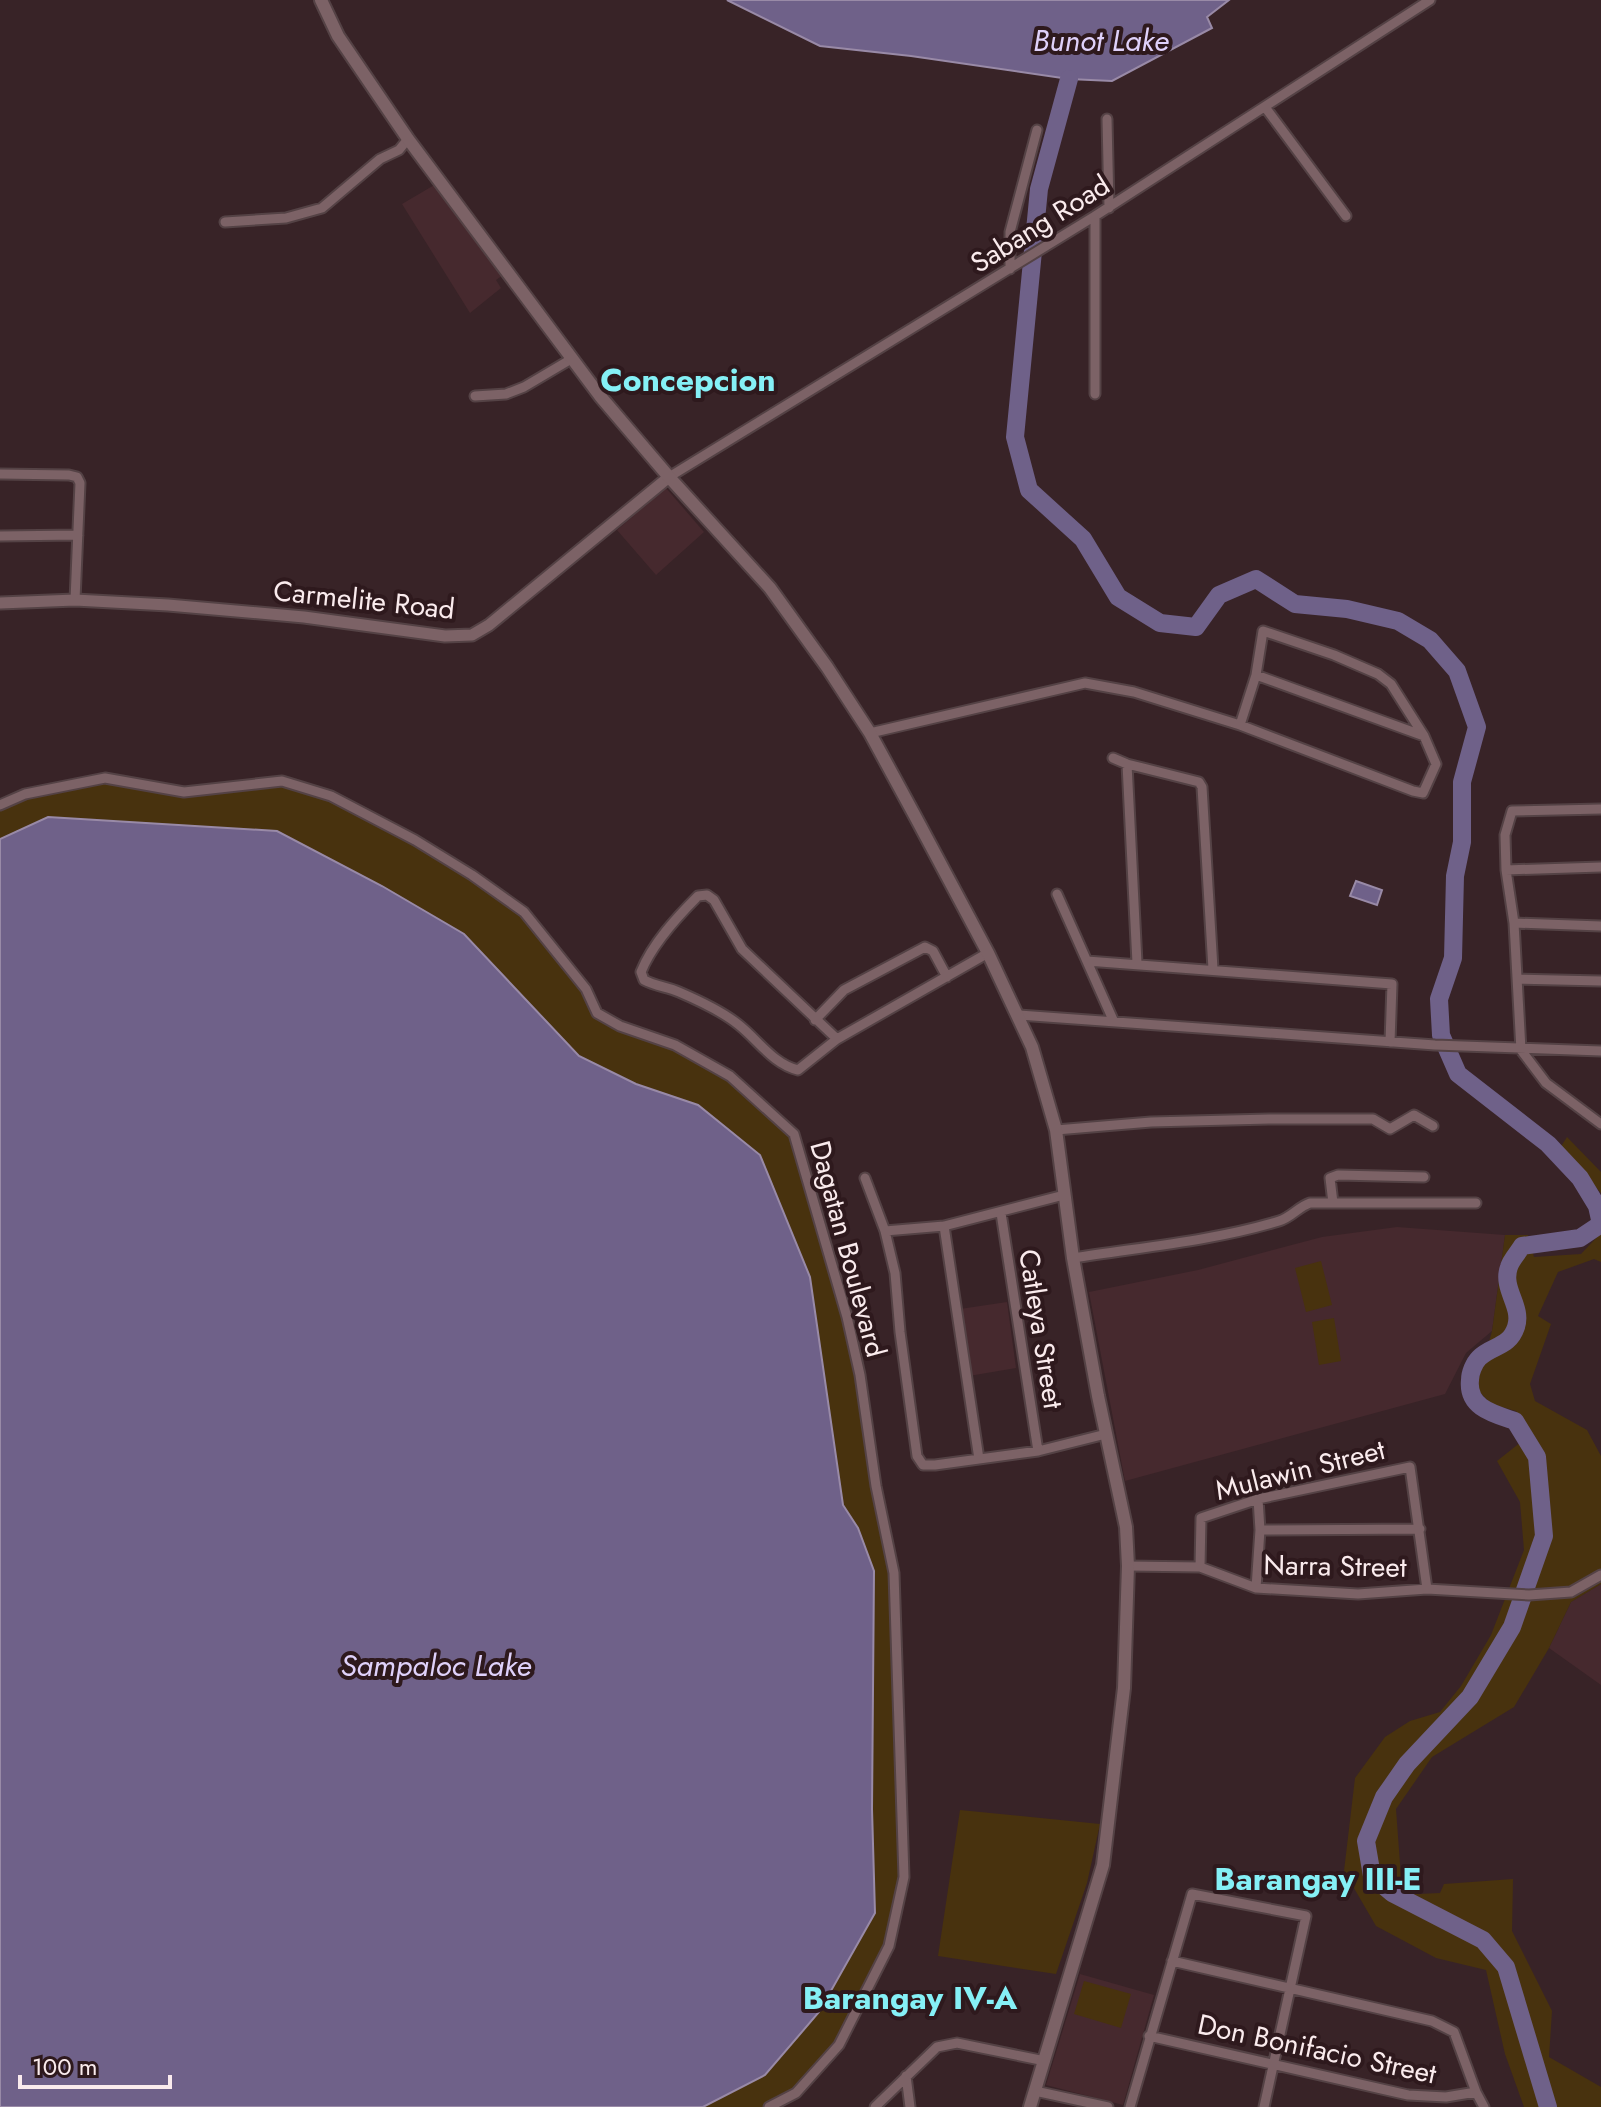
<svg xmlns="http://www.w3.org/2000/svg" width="1601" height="2107" font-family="Jost,sans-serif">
<rect width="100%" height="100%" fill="#382327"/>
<path fill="#46292e" d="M436 184 503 275 496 280 501 288 470 313 402 204Z
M666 488 704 532 656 575 617 530Z
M1397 1227 1505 1235 1492 1331 1466 1353 1445 1394 1125 1481 1089 1292 1198 1270 1322 1237Z
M1007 1302 1016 1368 969 1376 960 1309Z
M1601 1584V1685L1549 1648 1571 1602Z
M1080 1974 1154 1995 1123 2105 1046 2085Z"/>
<path fill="#48320e" d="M105 778 184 792 282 781 331 796 415 840 524 912 586 989 597 1013 675 1045 730 1076 794 1134 847 1317 894 1573 904 1877 889 1946 839 2045 796 2093 768 2107H703L765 2075 819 2012 875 1913 858 1528 843 1505 810 1277 636 1084 579 1056 464 934 48 817 0 839V805L25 794Z
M1567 1137 1601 1172V1193L1560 1148Z
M1601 1233V1262L1594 1259 1558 1272 1538 1316 1551 1324 1530 1384 1535 1401 1587 1430 1601 1456V1584L1571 1602 1549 1648 1514 1707 1432 1757 1396 1809 1401 1877 1419 1894 1440 1893 1444 1884 1513 1879 1512 1931 1552 2011 1549 2057 1601 2087V2107H1524L1505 2054 1486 1970 1436 1958 1376 1926 1344 1871 1355 1778 1385 1737 1410 1721 1440 1712 1461 1686 1491 1635 1524 1550 1520 1502 1497 1461 1531 1434 1516 1411 1491 1404 1476 1388 1492 1331 1505 1235H1528L1534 1257 1581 1254Z
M1321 1261 1332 1305 1306 1312 1295 1268Z
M1334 1318 1341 1361 1319 1365 1312 1322Z
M960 1810 1100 1824 1087 1883 1056 1974 938 1956Z
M1084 1981 1131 1994 1121 2028 1074 2014Z"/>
<path fill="#6f6189" stroke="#998aa7" stroke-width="2" d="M727 0H1229L1207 17 1212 28 1112 81 1069 79 911 56 820 46Z
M48 817 277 831 382 886 464 934 579 1056 636 1084 698 1105 760 1155 810 1277 843 1505 858 1528 874 1571 872 1809 875 1913 819 2012 765 2075 703 2107H0V839Z
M1356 881 1382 890 1377 905 1350 896Z"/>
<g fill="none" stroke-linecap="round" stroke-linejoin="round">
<path stroke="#6f6189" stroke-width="18" d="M1069 79 1039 189 1015 437 1029 490 1083 539 1118 597 1160 623 1196 627 1219 595 1256 579 1295 604 1347 609 1398 621 1430 640 1457 671 1477 727 1462 782V842L1455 876 1453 958 1439 999 1441 1035 1458 1074 1548 1144 1580 1178 1597 1206 1601 1224
M1548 2107 1506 1967 1483 1940 1392 1893 1372 1876 1366 1841 1384 1797 1407 1764 1470 1697 1512 1627 1544 1536 1537 1457 1515 1421C1494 1414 1467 1408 1470 1380 1470 1373 1474 1363 1479 1358 1492 1345 1509 1348 1516 1327 1523 1306 1501 1289 1509 1267 1511 1260 1518 1253 1522 1246L1580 1238 1601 1224"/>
<defs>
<path id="minor" d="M1265 107 1346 216
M1107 119 1109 208
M225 222 286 218 322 208 380 159 399 150 408 139
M1010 269V232L1037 130
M1095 394V216
M475 396 506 394 524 387 573 358
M0 474 69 475 77 477 80 483 75 600
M669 477 1095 216 1430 0
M0 536 78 535
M1256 675 1424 736
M870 733 1085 683 1134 692 1240 725 1413 791 1423 793 1436 764 1424 736 1391 684 1378 674 1334 655 1263 631 1256 675 1240 725
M1113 758 1127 764 1199 782 1202 787 1213 969
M1127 764 1137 963
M0 805 25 794 105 778 184 792 282 781 331 796 415 840 472 875 524 912 586 989 597 1013 620 1026 675 1045 730 1076 794 1134 847 1317 860 1375 876 1486 894 1573 904 1877 889 1946 839 2045 796 2093 769 2107
M1601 809 1512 811 1505 835 1506 870 1514 923 1521 1050 1546 1083 1601 1124
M1506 870 1601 867
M1057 894 1114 1022
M1514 923 1601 926
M1087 961 1392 984 1390 1042
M1518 979 1601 981
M1019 1015 1435 1045 1601 1051
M815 1020 844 990 925 947 933 951 947 977
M837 1039 742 949 714 900 707 895 698 896C677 917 652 944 641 972L644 980C655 986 668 987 679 992 700 1001 722 1011 739 1025 758 1040 773 1064 798 1070L837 1039 988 953
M1056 1130 1151 1122 1269 1119H1373L1390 1129 1414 1115 1433 1126
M865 1178 885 1231 895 1273 900 1332 917 1456 923 1465H935L1038 1451 1106 1434
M1333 1203 1330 1178 1338 1175 1424 1177
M1001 1213 1038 1451
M944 1226 979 1459
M885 1231 944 1226 1064 1195
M1073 1258C1142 1247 1213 1241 1279 1221 1292 1217 1298 1207 1310 1203H1476
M1260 1530 1420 1529
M1128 1566 1200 1567 1256 1588 1358 1594 1427 1589 1529 1595 1571 1592 1601 1575
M1200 1567 1201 1518 1258 1499 1410 1467 1427 1589
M1256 1588 1260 1530 1258 1499
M1172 1961 1432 2021 1454 2032 1476 2092 1484 2107
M1149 2036 1408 2095 1446 2097 1476 2092
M906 2076 910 2107
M1035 2091 1108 2107
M875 2107 937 2047 957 2043 1045 2061
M1130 2107 1192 1894 1306 1916 1264 2107"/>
<path id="tertiary" d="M0 603 75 600 168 605 304 617 445 636 472 635 489 625 669 477"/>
<path id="secondary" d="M321 0 338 36 408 139 600 396 669 477 770 588 827 667 870 733 915 816 988 953 1032 1047 1056 1130 1073 1258 1098 1396 1126 1527 1128 1566 1124 1688 1103 1865 1030 2107"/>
</defs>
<use href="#minor" stroke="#544245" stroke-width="13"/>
<use href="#tertiary" stroke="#544245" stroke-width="15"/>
<use href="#secondary" stroke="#544245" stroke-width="16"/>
<use href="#minor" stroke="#7c6266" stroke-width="9"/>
<use href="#tertiary" stroke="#7c6266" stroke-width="11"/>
<use href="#secondary" stroke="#7c6266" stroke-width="12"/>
</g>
<g text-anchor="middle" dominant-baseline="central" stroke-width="8" stroke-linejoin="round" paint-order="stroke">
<g font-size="28" fill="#faebed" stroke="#2e191d">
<text transform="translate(1040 224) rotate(-32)">Sabang Road</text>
<text transform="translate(364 600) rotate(6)">Carmelite Road</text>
<text transform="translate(848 1249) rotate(75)">Dagatan Boulevard</text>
<text transform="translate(1041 1329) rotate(81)">Catleya Street</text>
<text transform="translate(1300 1470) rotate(-14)">Mulawin Street</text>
<text transform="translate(1335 1566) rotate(1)">Narra Street</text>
<text transform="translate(1317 2049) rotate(12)">Don Bonifacio Street</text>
</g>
<g font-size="30" font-style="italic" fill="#dfd1fa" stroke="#2e191d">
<text x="1101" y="40">Bunot Lake</text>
<text x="436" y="1665">Sampaloc Lake</text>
</g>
<g font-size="32" font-weight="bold" fill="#85f0f6" stroke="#2e191d">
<text x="688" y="380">Concepcion</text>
<text x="1318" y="1879">Barangay III-E</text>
<text x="910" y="1998">Barangay IV-A</text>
</g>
</g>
<path d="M20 2075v12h150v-12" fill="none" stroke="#faebed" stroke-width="4"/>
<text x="32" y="2075" font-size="24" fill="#faebed" stroke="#2e191d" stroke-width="6" paint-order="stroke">100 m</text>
</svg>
